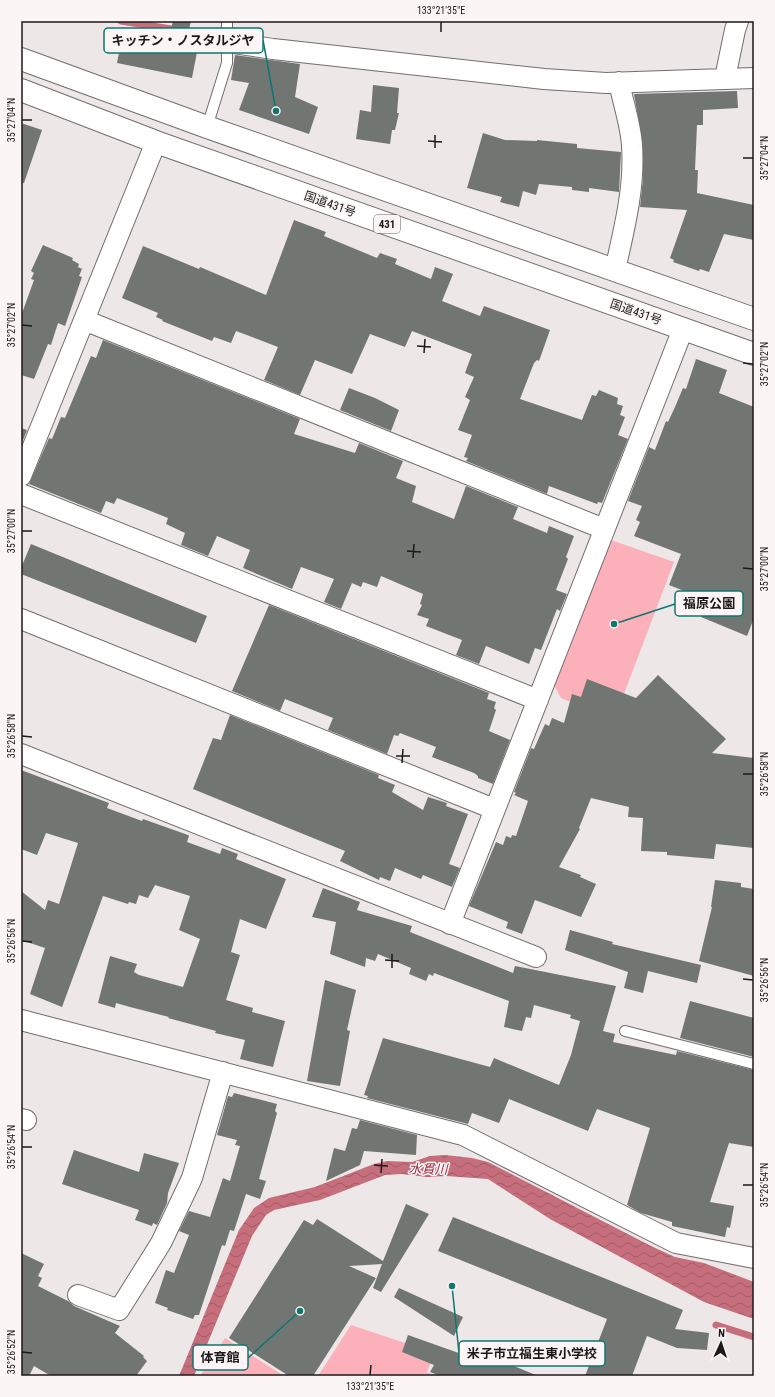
<svg xmlns="http://www.w3.org/2000/svg" width="775" height="1397" font-family="'Roboto Condensed','Noto Sans JP',sans-serif">
<defs>
<pattern id="water-waves" width="16" height="10" patternUnits="userSpaceOnUse"><rect width="16" height="10" fill="#c66e7c"/><path d="M0 5q4-4 8 0t8 0" fill="none" stroke="#a05a65"/></pattern>
</defs>
<rect width="100%" height="100%" fill="#ede7e8"/>
<path fill="#fbb0ba" d="M611 540 674 562 614 720 561 698 554 685Z
M351 1325 435 1353 427 1372 436 1376H318Z
M225 1338 284 1376H200Z"/>
<path fill="url(#water-waves)" d="M445 1155 472 1158 488 1162 651 1246 675 1257 704 1263 754 1282V1319L704 1302 550 1219 488 1179 446 1176 427 1177 402 1174 385 1175 320 1200 274 1210 266 1215 252 1236 194 1376H179L239 1230 254 1208 269 1198 315 1187 374 1164 387 1161 412 1162 430 1156Z"/>
<g fill="none" stroke-linecap="round" stroke-linejoin="round">
<path stroke="#c66e7c" stroke-width="7" d="M121 21 215 36
M716 1325 754 1337"/>
</g>
<path fill="#727672" d="M173 21H191L184 49 197 52 192 78 117 63 122 37 166 46Z
M235 55 300 64 295 97 318 107 309 134 239 110 249 83 231 80Z
M373 85 399 88 397 113H399L395 130H392L390 144 356 139 360 110 371 112Z
M737 91 738 108 703 110V125H697L695 170H698L697 193 754 205V240L724 234 709 272 700 269 699 271 673 262 674 260 670 258 687 210 640 207 643 178V146L634 94Z
M21 123 42 130 24 183H21Z
M483 133 505 140 537 141V140L577 144V148L621 152 619 192 589 188V192L572 190V187L539 184 536 195 523 191 519 207 500 202 502 197 467 188Z
M294 220 326 232 324 236 377 258 380 253 397 259 395 264 431 279 435 267 453 274 442 301 480 316 484 306 550 330 539 361 537 360 534 363 520 399 582 420 592 395 596 396 599 390 618 398 617 404 623 406 620 415 625 417 618 435 628 439 602 503 598 502 597 504 549 486 547 494 466 461 468 458 464 457 472 435 458 430 470 400 465 397 474 377 465 373 472 354 412 331 405 347 370 334 352 374 315 360 300 395 264 380 278 347 236 331 231 343 214 337 212 341 162 321 163 320 156 317 158 313 122 298 143 246 199 269 200 267 266 295Z
M43 245 73 258 72 260 79 264 78 267 82 269 79 276 82 277 65 326 58 323 51 345 48 344 34 379 21 375V316L34 280 31 279 34 273 31 271Z
M103 340 300 419 294 434 355 453 359 443 403 461 396 478 416 486 412 502 454 519 466 486 518 507 513 519 547 533 549 526 574 536 566 557 568 559 556 590 567 594 560 611 557 609 541 650 535 648 529 664 486 646 479 664 456 655 462 640 426 626 429 619 417 615 422 605 420 604 423 594 381 576 377 587 363 582 361 587 352 583 341 609 324 602 334 579 301 567 292 589 243 568 250 550 217 536 208 556 181 545 185 533 166 524 168 518 143 508 117 498 114 504 106 501 101 513 29 484 49 438 52 439 61 417 65 418 91 356 96 358Z
M696 359 727 370 719 393 754 407V618L747 636 701 617 705 607 700 605 702 598 669 585 681 554 634 536 640 522 636 520 642 506 628 501 649 447 655 450 666 421 668 422 675 407 683 388 686 389Z
M349 388 375 398 399 410 391 431 340 410Z
M21 428 27 430 21 445Z
M31 544 207 616 196 643 21 574V568Z
M269 605 489 693 487 699 496 702 494 708 496 710 489 731 510 740 493 784 478 778V776L474 773 432 757 436 747 400 733 398 736 394 735 387 754 328 730 333 718 285 699 280 711 232 691Z
M658 675 726 739 712 753 754 758V848L716 844 714 859 667 855V852L641 851 643 818 628 817 629 807 591 798 579 828 580 829 559 867 581 875 580 877 596 884 581 917 535 900 522 934 506 928 508 922 469 906 496 842 503 845 506 836 511 838 512 835 516 836 528 801 514 795 516 793 514 792 531 748 534 749 545 724 549 726 552 718 564 723 572 694 581 697 587 679 636 698Z
M230 715 379 775 378 778 395 785 392 792 423 810 428 797 447 803 446 806 468 814 449 864 460 868 452 887 423 875 421 879 395 868 390 881 380 877 379 880 340 861 345 851 193 789 213 738 221 740Z
M21 770 109 803 107 808 142 821 143 819 188 835 189 836 187 842 220 854 222 848 238 854 236 859 286 879 266 929 240 919 231 952 240 955 226 1000 253 1008 252 1012 285 1021 273 1067 240 1059 245 1040 215 1033 216 1031 168 1018 169 1017 130 1007 116 1003 115 1008 98 1003 110 956 137 964 134 972 139 975 183 987 200 939 179 930 190 896 155 885 148 898 139 895 136 904 129 902 128 904 103 896 62 1007 30 994 45 948 21 940V891L45 910 48 900 59 904 78 843 46 833 37 855 21 849Z
M715 880 741 883V887L754 889V976L699 961 712 907H711Z
M323 888 360 902 357 910 412 926 410 932 513 973 515 966 616 986 603 1031 615 1034 613 1042 676 1055 677 1051 754 1070V1147L729 1143 710 1202 734 1206 730 1228 727 1227 725 1237 672 1226V1222L641 1213 627 1205 650 1128 597 1109 588 1131 509 1099 499 1123 472 1113 468 1124 367 1098 368 1096 364 1095 383 1038 490 1067 494 1058 559 1085 571 1055 580 1021 570 1018 571 1015 534 1005 531 1018 526 1017 522 1031 504 1027 509 1001 434 973 433 976 429 974 426 981 409 974 411 968 378 954 375 961 366 958 365 967 330 954 336 922 312 917Z
M570 930 613 942 612 944 701 965 697 983 648 971 643 993 624 988 628 972 565 950Z
M325 980 356 990 347 1030 350 1031 340 1086 307 1081Z
M690 1001 754 1018V1057L680 1038Z
M234 1093 277 1104 275 1111 277 1113 259 1179 266 1181 260 1199 246 1194 234 1231 230 1230 225 1246 222 1245 199 1315H195L193 1319 167 1310 168 1308 155 1303 166 1270 174 1273 189 1235 179 1231 189 1211 210 1217 223 1178 230 1181 240 1146 235 1145 237 1140 217 1135 228 1096 232 1097Z
M360 1120 417 1135 416 1155 364 1151 360 1165 326 1181 334 1148 345 1151 352 1128 357 1129Z
M74 1150 139 1172 144 1153 179 1163 168 1193 167 1203 157 1225 153 1223 152 1226 135 1220 139 1210 62 1184Z
M406 1204 429 1214 381 1292 373 1288 382 1264 349 1266 376 1278 313 1376H289L229 1338 304 1220 313 1225 317 1219 383 1261Z
M453 1217 683 1310 675 1329 709 1333 707 1350 677 1348 647 1336 632 1376H585L607 1319 438 1251Z
M21 1253 44 1264 38 1276 42 1278 38 1286 68 1301 74 1306 120 1326 115 1333 144 1356 143 1357 147 1361 136 1376H51L34 1366 29 1376H21Z
M399 1288 463 1317 454 1336 394 1297Z
M408 1335 484 1362 488 1355 538 1376H440L430 1372 434 1365 402 1352Z"/>
<g fill="none" stroke-linecap="round" stroke-linejoin="round">
<defs>
<path id="service" d="M207 127 227 63V21
M625 1031 754 1064"/>
<path id="minor" d="M227 42 273 49 544 79 606 83 754 78
M725 78 735 30 738 21
M615 270C624 230 635 187 632 146 631 125 623 103 619 82
M84 320 604 529
M21 476 156 142
M21 494 538 700
M21 619 494 809
M21 754 536 957
M450 924 683 329
M21 1020 463 1135 676 1243 754 1258
M21 1119 26 1120
M78 1295 119 1310 161 1243 192 1178 223 1072"/>
<path id="trunk" d="M21 59 207 127 754 319
M21 90 156 142 754 354"/>
</defs>
<use href="#service" stroke="#736d6e" stroke-width="12"/>
<use href="#minor" stroke="#736d6e" stroke-width="22"/>
<use href="#trunk" stroke="#736d6e" stroke-width="24"/>
<use href="#service" stroke="#fff" stroke-width="10"/>
<use href="#minor" stroke="#fff" stroke-width="20"/>
<use href="#trunk" stroke="#fff" stroke-width="22"/>
</g>
<path fill="none" stroke="#1c191a" stroke-width="1.5" d="M441 32V22M22 120H32M428 141 442 142M435 148V135M743 158H753M22 325 32 326M417 346 431 347M424 353 425 339M743 363 753 364M22 531H32M407 551 421 552M413 558 414 544M743 568 753 569M22 736 32 737M396 756H410M402 763 403 749M743 774H753M22 941 32 942M385 960 399 961M392 968V954M743 979 753 980M22 1147H32M374 1165 388 1166M381 1173 382 1159M743 1185H753M22 1352 32 1353M370 1375 371 1365"/>
<g text-anchor="middle" dominant-baseline="central" stroke-width="3" stroke-linejoin="round" paint-order="stroke">
<rect fill="#fbf5f5" stroke="#5f5b5c" stroke-width="1" x="374" y="215" width="26" height="18" rx="3"/>
<g font-size="11" font-weight="bold" fill="#1c191a">
<text x="387" y="224">431</text>
</g>
<g font-size="12" fill="#1c191a" stroke="#fbf5f5">
<text transform="translate(330 204) rotate(19)">国道431号</text>
<text transform="translate(636 312) rotate(19)">国道431号</text>
</g>
<g font-size="13" font-style="italic" fill="#952944" stroke="#fbf5f5">
<text transform="translate(428 1169) rotate(1)">水貫川</text>
</g>
</g>
<path fill="none" stroke="#0f766e" stroke-width="1.5" d="M276 111L263 40M614 624L675 604M452 1286L459 1353M300 1311L248 1358"/>
<g fill="#0f766e" stroke="#fbf5f5" stroke-width="1.5">
<circle cx="276" cy="111" r="4"/>
<circle cx="614" cy="624" r="4"/>
<circle cx="452" cy="1286" r="4"/>
<circle cx="300" cy="1311" r="4"/>
</g>
<g fill="#fbf5f5" stroke="#0f766e" stroke-width="1.5">
<rect x="104" y="28" width="159" height="25" rx="4"/>
<rect x="675" y="591" width="68" height="25" rx="4"/>
<rect x="459" y="1341" width="146" height="25" rx="4"/>
<rect x="193" y="1345" width="55" height="25" rx="4"/>
</g>
<g font-size="13" text-anchor="middle" font-weight="bold" fill="#1c191a">
<text x="183" y="45">キッチン・ノスタルジヤ</text>
<text x="709" y="608">福原公園</text>
<text x="532" y="1358">米子市立福生東小学校</text>
<text x="220" y="1362">体育館</text>
</g>
<rect width="775" height="1397" fill="none" stroke="#fbf5f5" stroke-width="44"/>
<g transform="translate(721 1343) rotate(3)" stroke="#fbf5f5" stroke-width="3" paint-order="stroke">
<path d="M0-3L7 15L0 10L-7 15Z" fill="#1c191a"/>
<text y="-6" font-size="11" font-weight="bold" text-anchor="middle" fill="#1c191a">N</text>
</g>
<rect x="22" y="22" width="731" height="1353" fill="none" stroke="#1c191a" stroke-width="1.5"/>
<g font-size="10" text-anchor="middle" fill="#1c191a">
<text x="441" y="14">133°21'35"E</text>
<text transform="translate(11 120) rotate(-90)" y="4">35°27'04"N</text>
<text transform="translate(764 158) rotate(-90)" y="4">35°27'04"N</text>
<text transform="translate(11 325) rotate(-90)" y="4">35°27'02"N</text>
<text transform="translate(764 364) rotate(-90)" y="4">35°27'02"N</text>
<text transform="translate(11 531) rotate(-90)" y="4">35°27'00"N</text>
<text transform="translate(764 569) rotate(-90)" y="4">35°27'00"N</text>
<text transform="translate(11 736) rotate(-90)" y="4">35°26'58"N</text>
<text transform="translate(764 774) rotate(-90)" y="4">35°26'58"N</text>
<text transform="translate(11 941) rotate(-90)" y="4">35°26'56"N</text>
<text transform="translate(764 980) rotate(-90)" y="4">35°26'56"N</text>
<text transform="translate(11 1147) rotate(-90)" y="4">35°26'54"N</text>
<text transform="translate(764 1185) rotate(-90)" y="4">35°26'54"N</text>
<text transform="translate(11 1352) rotate(-90)" y="4">35°26'52"N</text>
<text x="370" y="1390">133°21'35"E</text>
</g>
</svg>
